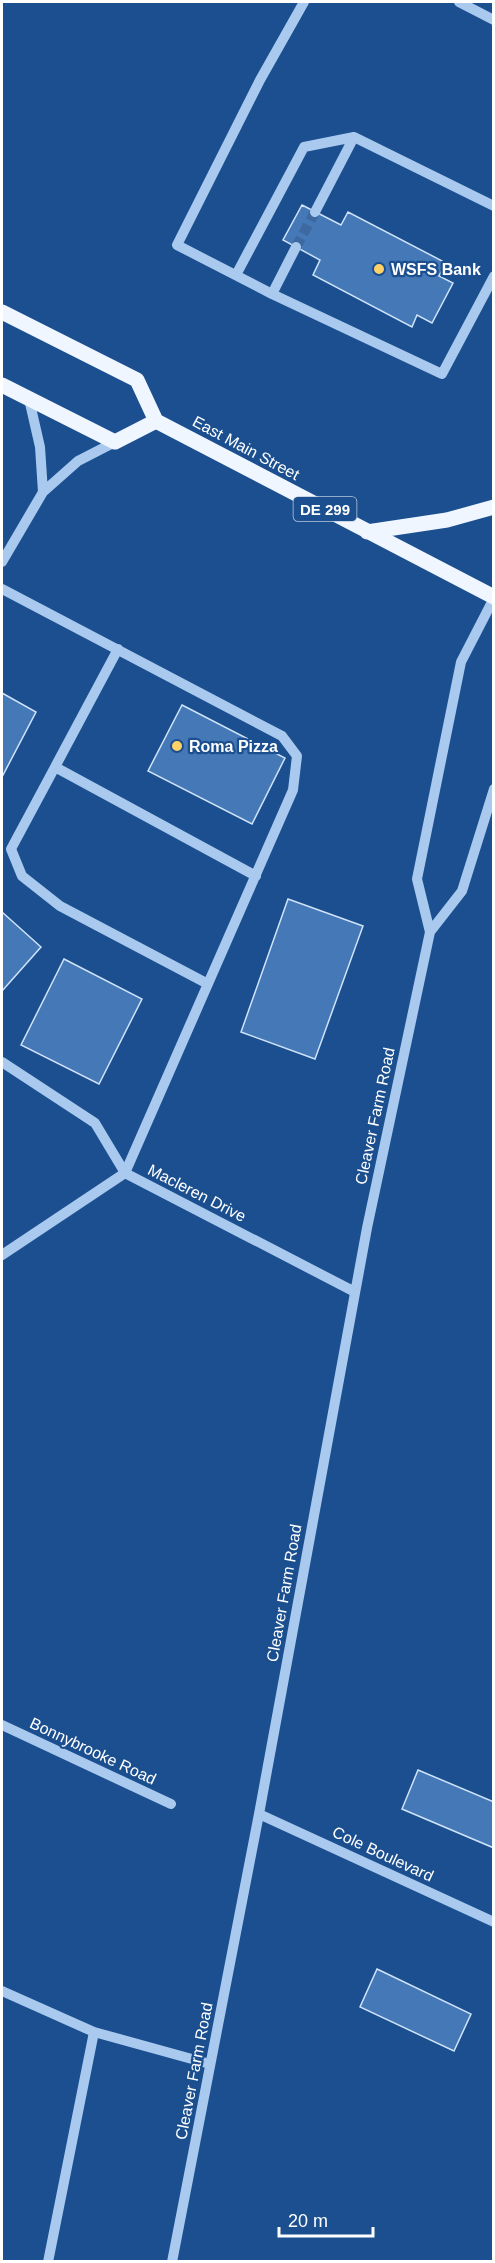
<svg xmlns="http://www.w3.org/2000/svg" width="495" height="2263" font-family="Helvetica,sans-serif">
<rect width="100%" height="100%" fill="#1b4f8f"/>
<path fill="#4478b7" stroke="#cfe3fa" stroke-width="1.5" d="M302 205 341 225 348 212 446 263 439 276 453 283 432 323 417 315 412 327 313 275 320 260 283 240Z
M2 693 36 712 2 777Z
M182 705 285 758 252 824 148 771Z
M288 899 363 926 315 1059 241 1032Z
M2 912 41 947 2 991Z
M64 959 142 999 99 1084 21 1045Z
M418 1770 494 1802V1848L402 1809Z
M377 1969 471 2014 454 2051 360 2007Z"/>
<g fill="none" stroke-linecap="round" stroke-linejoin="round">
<path stroke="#3d69a0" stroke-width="10" stroke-dasharray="10 5" stroke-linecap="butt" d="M296 247 315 212"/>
<path stroke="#a9c9ee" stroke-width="10" d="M304 2 260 80 177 245 272 294 442 374 494 276
M459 2 494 20
M315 212 354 137
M236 275 304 147 354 137 494 206
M272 294 296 247
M29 399 40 447 43 492
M2 562 43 492 78 461 115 442
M2 589 282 736 297 756 293 790 125 1173
M55 767 118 649
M430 932 462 891 494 789
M208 984 60 906 22 876 11 849 55 767 256 876
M2 1062 95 1123 125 1173
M2 1255 125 1173 355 1292
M2 1725 171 1804
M259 1814 494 1922
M2 1991 94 2032 210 2064
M48 2262 94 2032
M172 2262 259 1814 367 1228 430 932 417 879 461 662 494 598"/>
<path stroke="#f0f6ff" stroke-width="15" d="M2 312 137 380 156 421 494 597
M2 385 115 442 156 421
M367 532 447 520 494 507"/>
</g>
<g fill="#ffd166" stroke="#1b4f8f" stroke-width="2">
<circle cx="379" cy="269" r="6"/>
<circle cx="177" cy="746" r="6"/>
</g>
<g text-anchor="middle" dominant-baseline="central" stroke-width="4.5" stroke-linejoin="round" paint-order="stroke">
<rect fill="#1b4f8f" stroke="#bbcadd" stroke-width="1.5" x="293.5" y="497" width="63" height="24" rx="4.5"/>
<g font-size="15" font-weight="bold" fill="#fff">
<text x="325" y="509">DE 299</text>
</g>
<g font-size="16" font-weight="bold" fill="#fff" stroke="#1b4f8f" text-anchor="start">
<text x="391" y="269">WSFS Bank</text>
<text x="189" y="746">Roma Pizza</text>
</g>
<g font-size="16" fill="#fff" stroke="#1b4f8f">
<text transform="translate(246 448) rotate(28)">East Main Street</text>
<text transform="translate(375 1116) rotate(-78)">Cleaver Farm Road</text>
<text transform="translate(197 1193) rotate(27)">Macleren Drive</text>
<text transform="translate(284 1593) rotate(-80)">Cleaver Farm Road</text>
<text transform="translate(93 1751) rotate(25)">Bonnybrooke Road</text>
<text transform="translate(383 1854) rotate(25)">Cole Boulevard</text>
<text transform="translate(194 2071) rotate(-79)">Cleaver Farm Road</text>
</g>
</g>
<rect width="495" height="2263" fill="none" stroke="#ffffff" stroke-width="6"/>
<path d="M279 2227v9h94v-9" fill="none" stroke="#ffffff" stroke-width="3"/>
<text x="288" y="2227" font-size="18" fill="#ffffff" stroke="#1b4f8f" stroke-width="4.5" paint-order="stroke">20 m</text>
</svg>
